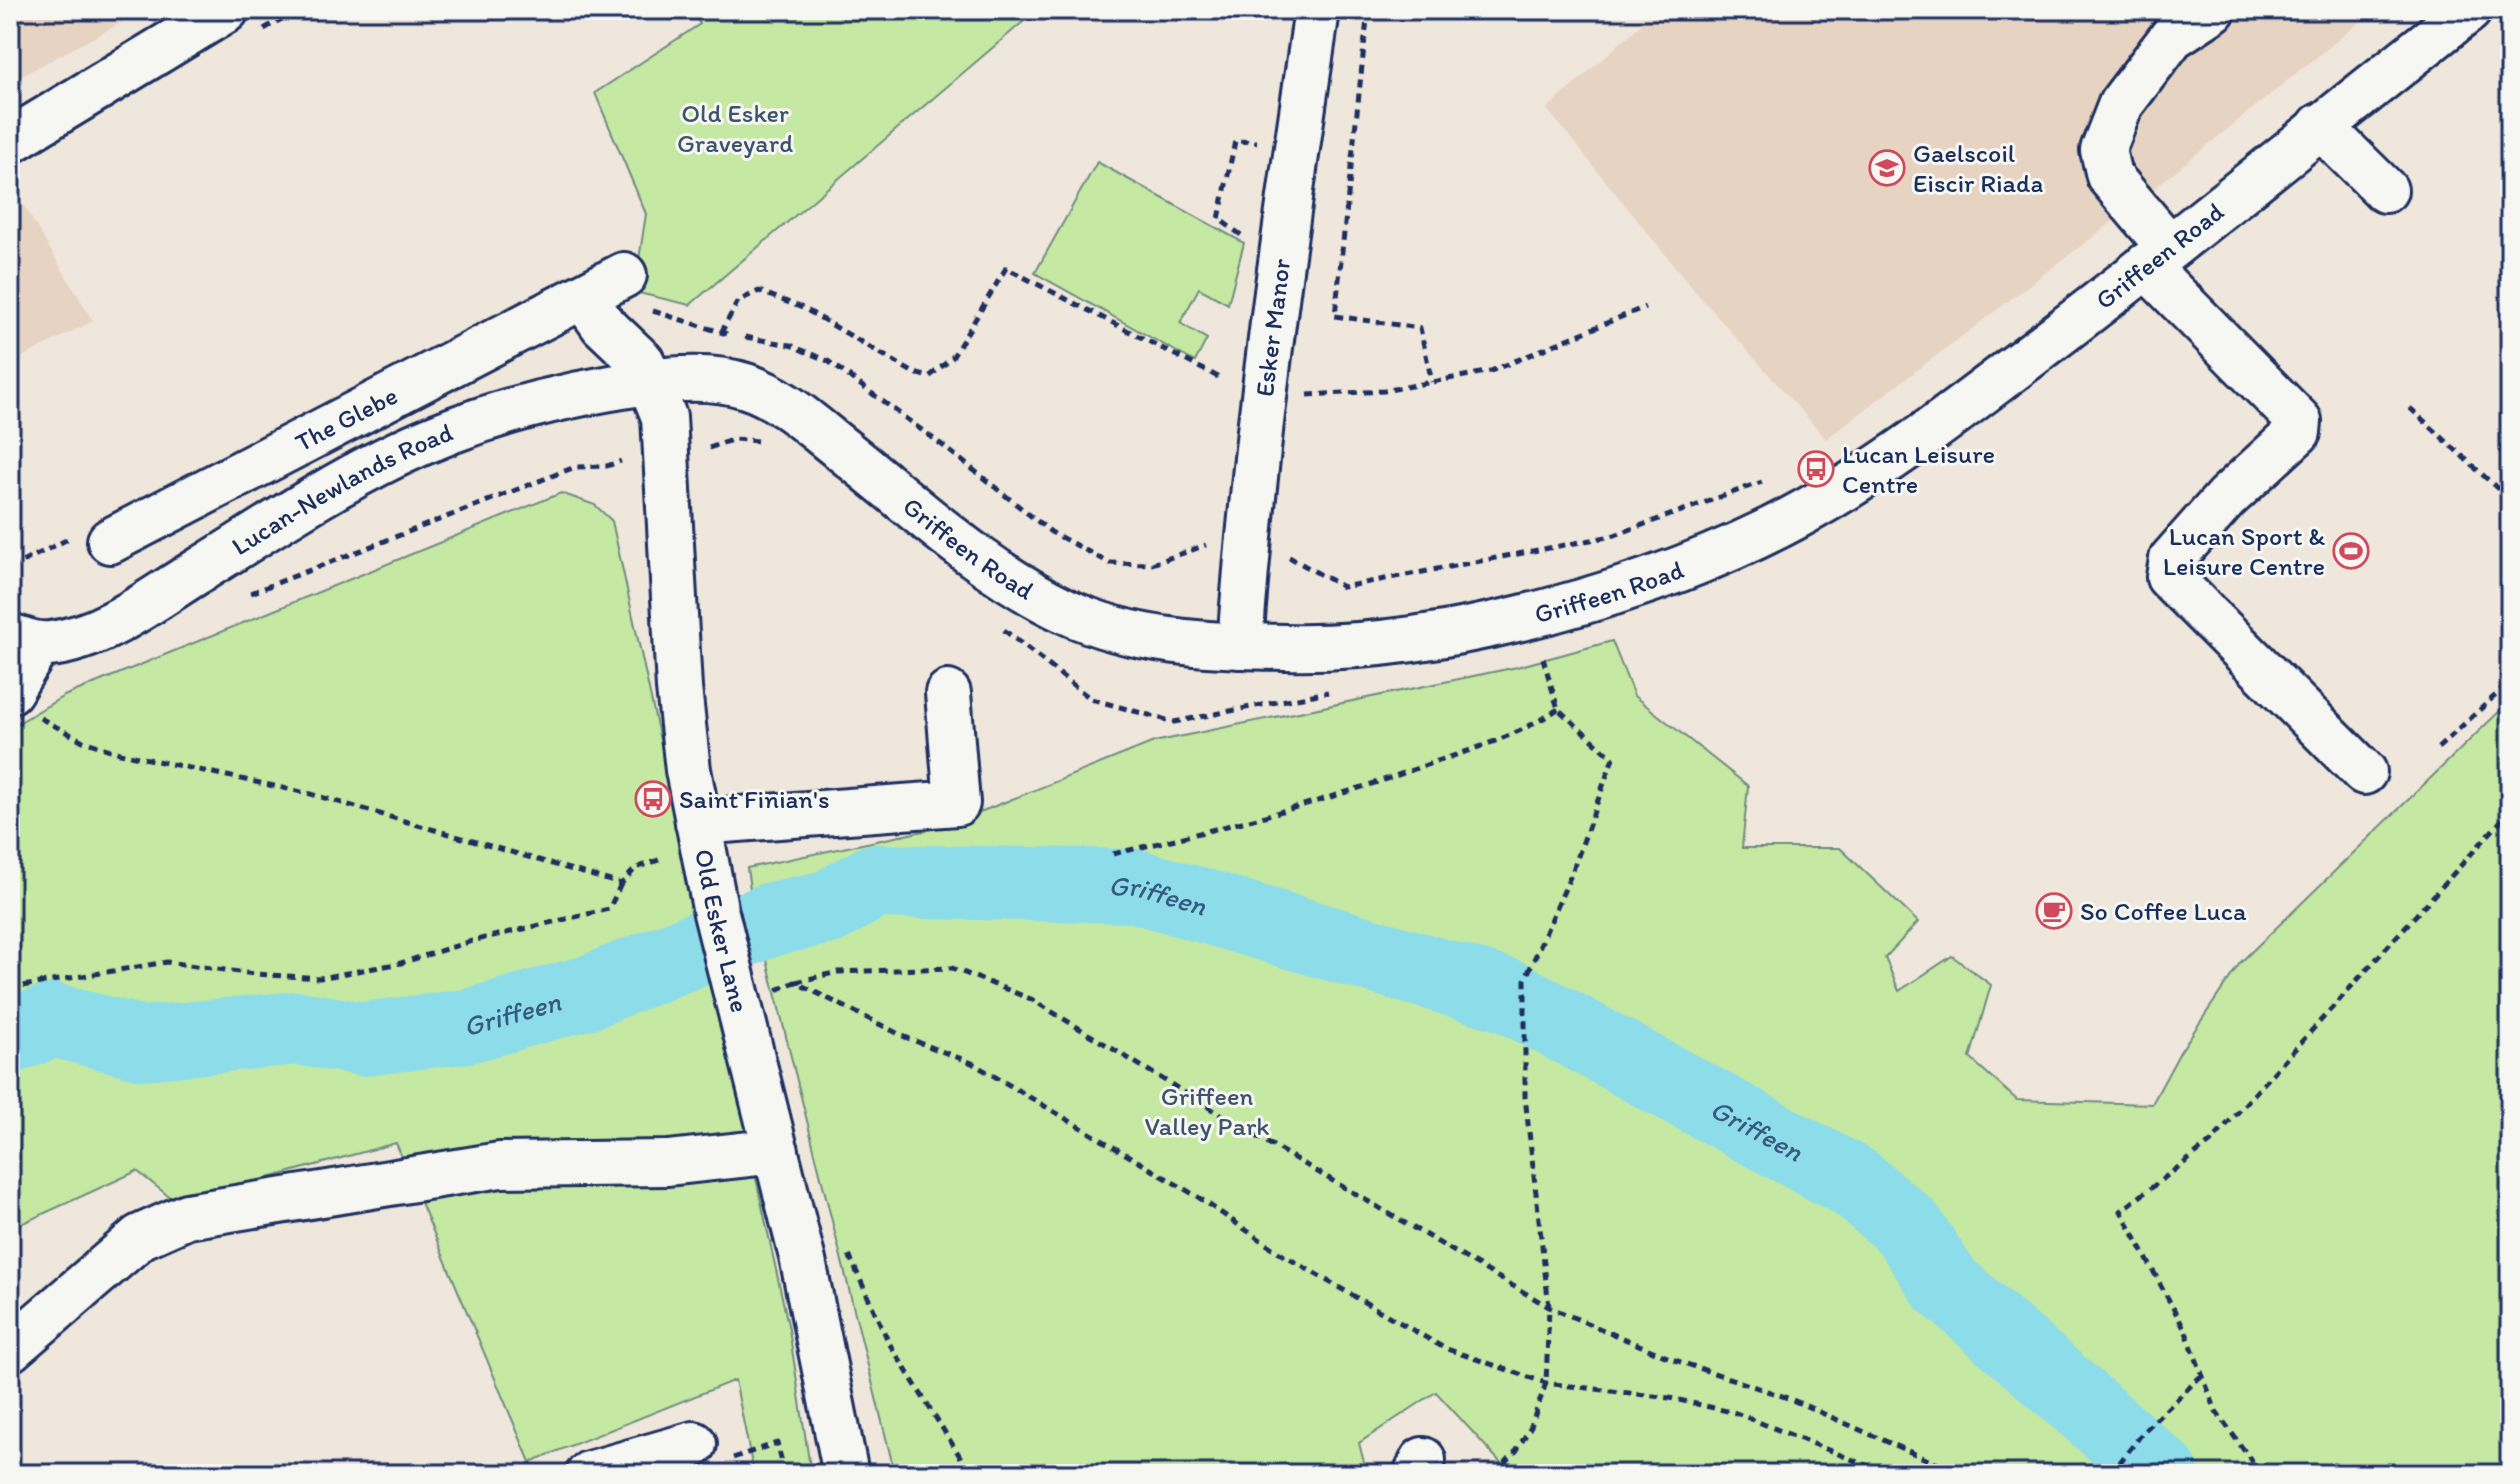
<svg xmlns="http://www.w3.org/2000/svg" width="2520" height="1484" font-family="Itim,sans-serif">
<rect width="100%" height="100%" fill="#efe6dc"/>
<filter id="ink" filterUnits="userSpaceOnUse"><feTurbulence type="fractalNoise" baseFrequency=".0125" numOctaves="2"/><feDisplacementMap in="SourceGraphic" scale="16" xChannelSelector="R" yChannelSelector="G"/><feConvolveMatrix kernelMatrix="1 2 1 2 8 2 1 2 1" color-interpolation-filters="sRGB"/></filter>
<g filter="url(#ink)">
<path fill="#e7d3c2" d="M10 10H145L10 82Z
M1657 10H2375L2106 227 1826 439 1695 291 1547 109Z
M15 191 93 321 10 363V194Z"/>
<path fill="#c5e8a2" stroke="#708c80" stroke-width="2" d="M691 10H1037L690 305 634 292 646 214 595 93 700 24Z
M1097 162 1244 243 1228 304 1199 288 1180 323 1207 339 1195 362 1035 273Z
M561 493 595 505 612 521 789 1329 811 1474H754L735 1380 530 1462 396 1143 177 1203 137 1171 10 1229V728L64 696Z
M1612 641 1634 696 1748 786 1742 848H1840L1918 922 1885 958 1899 991 1952 956 1991 985 1970 1058 2017 1100 2152 1104 2180 1052 2240 963 2510 701V1474H1511L1436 1392 1359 1443 1367 1474H895L751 896 747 868 943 827 1154 742 1517 667Z"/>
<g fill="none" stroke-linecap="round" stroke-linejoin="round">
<path stroke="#8ddcea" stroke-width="74" id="s1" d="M10 1037 53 1020 143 1043 298 1028 363 1039 468 1026 589 992 772 919 829 907 874 881 1136 886 1509 996 1855 1183 1907 1227 1945 1284 2162 1474"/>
<defs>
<g id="minor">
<path d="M2320 126 2385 190"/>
<path d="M10 141 226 10"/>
<path d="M2169 247 2109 176 2103 150 2121 104 2172 37 2213 10"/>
<path d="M2146 266 2299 421 2298 432 2226 498 2172 559 2169 577 2364 772"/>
<path id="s2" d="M584 298 603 325 642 362 664 417 679 688 688 770 716 913 803 1261 846 1474"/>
<path id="s3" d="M110 541 624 275"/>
<path id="s4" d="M10 636C24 640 35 646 50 644 105 638 155 597 200 570 263 531 327 488 393 456 472 417 562 394 649 382 679 378 716 376 746 386 781 397 811 425 839 447 913 505 981 571 1066 611 1134 643 1212 646 1286 647 1443 651 1659 591 1797 516 1888 467 1969 402 2051 340 2192 233 2329 119 2469 10"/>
<path id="s5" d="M1240 646C1255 433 1286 221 1317 10"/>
<path d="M10 691 38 645"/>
<path d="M698 822 957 803 948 693"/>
<path d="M10 1349 140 1237 187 1216 500 1165 668 1163 776 1151"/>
<path d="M589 1474 694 1444"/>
<path d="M1416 1474 1423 1460"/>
</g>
</defs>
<use href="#minor" stroke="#1b2f5e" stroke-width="50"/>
<path stroke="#1b2f5e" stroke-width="5" stroke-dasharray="8 6" stroke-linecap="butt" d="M1368 10 1335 316 1420 328 1432 382
M264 29 297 10
M1241 235 1219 219 1235 141 1257 142
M653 311 727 334
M721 333 738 301 759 291 805 309 914 373 929 377 952 358 1006 268 1222 379
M745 337 790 345 828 361 946 448 1051 532 1110 563 1152 564 1206 545
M1308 395 1384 391 1491 371 1645 307
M2410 408 2510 500
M709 448 734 439 757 441
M1289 557 1343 587 1612 536 1762 482
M10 568 70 538
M251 593 575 467 607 466 621 461
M1004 630 1091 699 1174 722 1328 692
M40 718 83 741 120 753 311 794 621 884 636 868 664 858
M2438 748 2510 682
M1113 854C1214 830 1315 805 1412 770 1462 752 1514 739 1558 709
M796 982 838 972 952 968 1031 999 1251 1133 1549 1307 1672 1359 1788 1398 1960 1474
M10 988 167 962 254 974 320 978 401 963 472 941 609 909 621 884
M777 990 795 982 905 1037 972 1063 1198 1197 1281 1254 1444 1348 1546 1383 1670 1398 1736 1413 1888 1474
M849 1255 889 1343 971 1474
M733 1458 777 1443 785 1474
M1495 1474 1517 1450 1531 1426 1546 1383 1549 1307 1525 1097V980L1573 870 1613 758 1558 709 1542 655
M2111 1474 2144 1431 2202 1375
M2261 1474 2216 1411 2186 1332 2121 1211 2210 1143 2510 811"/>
<use href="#minor" stroke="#f6f6f2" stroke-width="44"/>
</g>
</g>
<defs>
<symbol id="school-ring" viewBox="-11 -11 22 22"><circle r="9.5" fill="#f6f6f2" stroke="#d1495b" stroke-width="1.5"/><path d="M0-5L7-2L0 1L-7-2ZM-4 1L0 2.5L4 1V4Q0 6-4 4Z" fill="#d1495b"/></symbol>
<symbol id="bus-ring" viewBox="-11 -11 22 22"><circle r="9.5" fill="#f6f6f2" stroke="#d1495b" stroke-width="1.5"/><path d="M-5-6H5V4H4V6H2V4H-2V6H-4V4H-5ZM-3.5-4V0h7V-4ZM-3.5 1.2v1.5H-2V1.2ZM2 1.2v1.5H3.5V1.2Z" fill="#d1495b"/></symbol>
<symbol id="stadium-ring" viewBox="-11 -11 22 22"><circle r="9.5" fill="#f6f6f2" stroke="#d1495b" stroke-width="1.5"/><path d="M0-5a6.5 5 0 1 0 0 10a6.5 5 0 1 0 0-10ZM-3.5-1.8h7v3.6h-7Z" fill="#d1495b"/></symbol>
<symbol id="cafe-ring" viewBox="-11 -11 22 22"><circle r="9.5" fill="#f6f6f2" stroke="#d1495b" stroke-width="1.5"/><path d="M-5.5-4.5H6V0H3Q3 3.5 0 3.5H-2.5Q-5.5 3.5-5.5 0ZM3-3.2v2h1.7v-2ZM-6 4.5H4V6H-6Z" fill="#d1495b"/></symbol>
</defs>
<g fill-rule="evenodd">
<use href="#school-ring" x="1867" y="148" width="40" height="40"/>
<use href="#bus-ring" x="1796" y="449" width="40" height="40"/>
<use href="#stadium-ring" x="2331" y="531" width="40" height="40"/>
<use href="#bus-ring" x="633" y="779" width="40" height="40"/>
<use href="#cafe-ring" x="2034" y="891" width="40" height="40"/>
</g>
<g text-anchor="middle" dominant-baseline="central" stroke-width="6" stroke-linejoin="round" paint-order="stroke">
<g font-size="26" fill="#3d546c" stroke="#f6f6f2">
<text x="735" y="113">Old Esker<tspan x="735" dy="30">Graveyard</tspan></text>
<text x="1207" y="1096">Griffeen<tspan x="1207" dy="30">Valley Park</tspan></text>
</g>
<g font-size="26" fill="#1b2f5e" stroke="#f6f6f2" text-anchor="start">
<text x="1913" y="153">Gaelscoil<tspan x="1913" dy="30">Eiscir Riada</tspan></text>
<text x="1842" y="454">Lucan Leisure<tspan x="1842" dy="30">Centre</tspan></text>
<text x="2325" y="536" text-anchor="end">Lucan Sport &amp;<tspan x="2325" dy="30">Leisure Centre</tspan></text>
<text x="679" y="799">Saint Finian's</text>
<text x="2080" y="911">So Coffee Luca</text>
</g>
<g font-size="26" fill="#1b2f5e" stroke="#f6f6f2">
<text stroke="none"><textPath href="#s4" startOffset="2396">Griffeen Road</textPath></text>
<text stroke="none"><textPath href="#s5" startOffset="320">Esker Manor</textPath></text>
<text stroke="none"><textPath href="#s3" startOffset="266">The Glebe</textPath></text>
<text stroke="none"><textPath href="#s4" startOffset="374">Lucan-Newlands Road</textPath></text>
<text stroke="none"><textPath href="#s4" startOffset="1076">Griffeen Road</textPath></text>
<text stroke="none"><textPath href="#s4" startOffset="1746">Griffeen Road</textPath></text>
<text stroke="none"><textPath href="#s2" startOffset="664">Old Esker Lane</textPath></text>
</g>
<g font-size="28" font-style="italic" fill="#385a81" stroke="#f6f6f2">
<text stroke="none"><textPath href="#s1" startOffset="1184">Griffeen</textPath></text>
<text stroke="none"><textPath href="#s1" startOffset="512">Griffeen</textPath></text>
<text stroke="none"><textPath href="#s1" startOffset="1832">Griffeen</textPath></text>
</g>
</g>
<rect width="2520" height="1484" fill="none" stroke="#f6f6f2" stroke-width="40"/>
<rect x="20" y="20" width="2480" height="1444" fill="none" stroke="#1b2f5e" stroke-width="3" filter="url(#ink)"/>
</svg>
